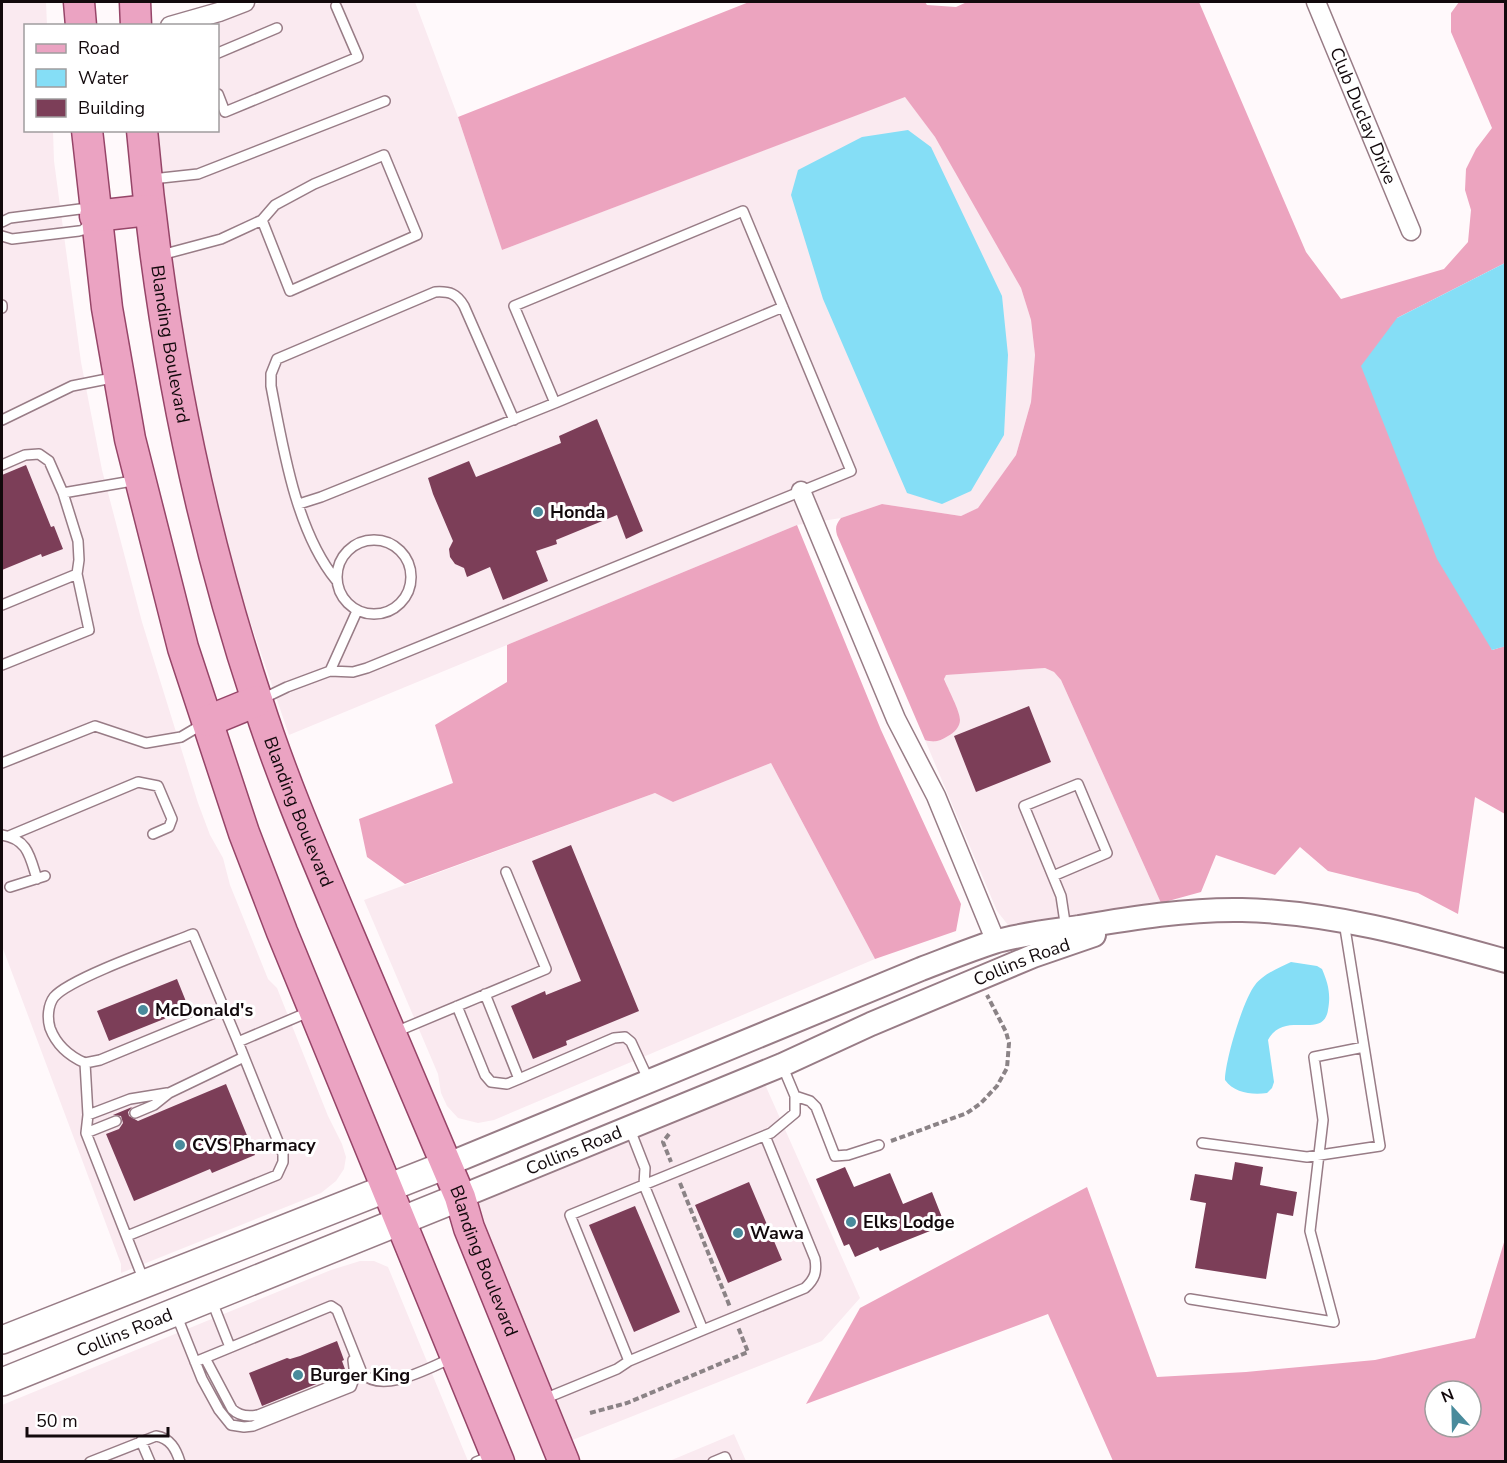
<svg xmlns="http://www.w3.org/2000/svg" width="1507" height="1463" font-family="'Nunito Sans',sans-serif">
<rect width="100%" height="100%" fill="#fff9fb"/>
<path fill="#faeaf0" d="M2 2H46L47 25 26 26V130L53 131 54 161 81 362 102 470 142 622 198 803 210 835 223 858 230 885 268 979 277 988 328 1116 342 1144 346 1157 344 1169 336 1181 321 1193 121 1273V1264L2 946Z
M263 2H415L458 117 502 250 905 96 935 137 976 206 1021 288 1031 320 1035 355 1031 402 1016 455 979 508 961 516 882 504 841 518 797 525 289 735 237 583 194 398 174 273 154 131 218 130V26L201 25Z
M1045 668 1054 672 1061 680 1161 903 1026 927 1008 925 997 911 925 740 934 742 960 720 944 678 946 675Z
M771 763 875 959 494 1120 478 1123 458 1118 447 1106 441 1093 438 1074 364 900 655 793 673 802Z
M763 1080 860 1298 822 1341 570 1441 468 1201Z
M360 1261H374L388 1267 468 1461 2 1462V1405L331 1270Z
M734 1434 746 1461 667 1462Z"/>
<path fill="#eca4bf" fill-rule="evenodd" d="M749 2H925L927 5 956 7 967 2H1199L1306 252 1341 299 1444 269 1468 242 1471 210 1465 190 1466 169 1476 149 1492 128 1451 32V13L1459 2H1505V263L1397 318 1492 650 1505 646V814L1475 797 1458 914 1418 893 1328 871 1300 847 1275 875 1216 855 1201 892 1161 903 1061 680 1054 672 1045 668 946 675 944 679C948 689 960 711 960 720 960 727 954 733 948 736 940 741 935 743 925 740L837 535C835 528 836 524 841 518L882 504 961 516 978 508 1016 455 1031 402 1035 355 1031 320 1021 288 935 137 905 97 502 250 458 117Z
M797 525 881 730 961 904 956 931 875 959 771 763 673 802 655 793 405 884 367 857 359 819 453 783 435 725 507 682V645Z
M1087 1187 1157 1377 1246 1372 1375 1360 1475 1338 1505 1239V1461H1113L1048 1314 806 1404 860 1308ZM1435 1391H1471V1427H1435Z"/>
<path fill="#85def6" d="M908 130 931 147 1002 296 1008 355 1004 435 971 491 942 504 907 493 823 299 791 195 798 170 862 137Z
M1505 263 1506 646 1492 650 1437 559 1361 366 1397 318Z
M1291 962 1317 966 1322 969C1328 983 1331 994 1328 1010 1323 1041 1284 1009 1268 1040L1274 1082 1272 1088 1267 1093C1252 1095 1234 1093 1225 1080 1225 1061 1243 1000 1255 985 1262 975 1280 967 1291 962Z"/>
<path fill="#7c3e58" d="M597 419 643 531 626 539 617 515 556 540 557 544 536 551 548 581 503 600 490 567 467 577 464 568 455 564 450 557 449 549 453 541 433 494 428 478 469 461 476 477 561 443 559 436Z
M26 465 51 527 54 526 63 549 42 557 41 554 2 570V475Z
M1029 706 1051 762 976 792 954 736Z
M571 845 639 1011 566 1041 567 1045 533 1059 511 1006 545 991 546 995 581 981 532 861Z
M177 979 189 1009 109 1041 97 1011Z
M226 1084 255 1155 212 1173 210 1169 134 1201 106 1134 119 1129 123 1123 121 1116 113 1115 132 1107 128 1112 129 1116 138 1121Z
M1235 1162 1263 1167 1260 1185 1297 1192 1293 1216 1277 1213 1266 1279 1195 1268 1206 1203 1190 1200 1195 1174 1232 1180Z
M845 1167 854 1187 890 1173 903 1204 932 1192 945 1225 880 1251 878 1247 855 1257 849 1244 844 1246 816 1179Z
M749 1182 782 1260 728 1283 695 1205Z
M635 1206 680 1312 634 1332 589 1225Z
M337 1341 344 1360 342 1361 346 1372 262 1406 249 1373 287 1358 290 1359 300 1356Z"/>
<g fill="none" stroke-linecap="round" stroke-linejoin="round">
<defs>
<path id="service" d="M218 53 277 28
M218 94 225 112 358 57 336 6
M152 179 198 174 385 101
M2 222 10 218 80 209 90 213
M2 236 12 239 79 231 83 230 91 222
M161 255 221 239 262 220 290 291 417 235 384 155 314 184 275 205 262 220
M2 305V308
M2 420 72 386 117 377
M2 465 25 455 39 454 49 461 63 493
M299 504 321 497 555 403
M337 577a37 37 0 1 1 74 0a37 37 0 1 1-74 0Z
M336 580C296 531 283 448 271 386V374L277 359 435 292C450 291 457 294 464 306L514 420
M2 605 77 574
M2 665 89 630 77 574 79 560 78 541 63 493 138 480
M330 671 357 611
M262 699 287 687 330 671 353 672 367 668 851 471 743 211 514 306 555 403 783 307
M2 763 95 726 146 743 181 737 203 724
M2 835C28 839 30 857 37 879
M9 836 138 782 158 786 172 819 169 827 153 834
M1053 876 1107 853 1078 784 1024 806 1061 896 1066 929
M10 887 45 876
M457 1006 485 1075 491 1082 507 1084 519 1079 485 994
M224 1009 100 1060 85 1063C69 1056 56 1044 50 1028 47 1018 48 1005 54 997 70 978 165 945 193 934L238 1042 311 1011
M393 1033 546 969 506 872
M85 1063 88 1115 86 1133 144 1281
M782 1065 795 1096 810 1101 816 1107 835 1156 848 1155 879 1145
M519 1079 614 1038 625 1037 631 1042 649 1081
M135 1113 154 1105 169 1093 244 1057
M88 1115 130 1099 167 1093
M86 1133 116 1121
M1202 1143 1307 1157 1380 1146 1344 922
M127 1236 277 1175 283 1162V1154L238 1042
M211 1299 230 1347
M1190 1299 1334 1322 1310 1231 1323 1120 1314 1057 1364 1047
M176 1314 202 1379 219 1410 231 1425 244 1427 253 1426 351 1387 355 1376 353 1360
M703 1330 805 1288C815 1279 817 1272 815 1259L765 1136
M205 1358 232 1409C239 1416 248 1417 258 1415L346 1380 355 1374
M629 1361 570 1215 771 1133 795 1113V1096
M195 1362 331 1306 337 1310 362 1373C383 1395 430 1367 452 1358
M544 1399 617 1369 629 1361 703 1330 644 1185 645 1168 629 1127
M141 1441 150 1462
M90 1462 156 1436C170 1438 176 1449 180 1462
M476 1462 491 1456
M713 1462 725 1457 727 1462"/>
<g id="minor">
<path id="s1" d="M1316 2 1411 231"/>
<path d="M170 26 219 12 245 2"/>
<path d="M801 491 896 719 936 796 996 942"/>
</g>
<g id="tertiary">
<path d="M446 1165 921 969C945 960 969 950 994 942 1021 934 1051 931 1079 927 1133 918 1187 909 1242 910 1332 912 1420 937 1506 961"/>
<path id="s2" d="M460 1197 782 1065 871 1024 1033 956 1094 935"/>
</g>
<g id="secondary">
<path d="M2 1340 446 1165"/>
<path id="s3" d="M2 1382 460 1197"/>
</g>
<g id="primary">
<path d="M79 2 81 26"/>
<path d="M135 2 136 26"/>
<path d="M87 130 107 308 130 439 183 648 244 833 282 932 499 1462"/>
<path id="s4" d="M142 130C159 325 196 517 258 703 283 781 316 857 348 933 385 1021 422 1109 460 1197L469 1228 564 1462"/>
<path d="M95 216 149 210"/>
<path d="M208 721 257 701"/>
</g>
</defs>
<use href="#service" stroke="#987c86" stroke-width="12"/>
<use href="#minor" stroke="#987c86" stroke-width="21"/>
<use href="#tertiary" stroke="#987c86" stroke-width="26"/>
<use href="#secondary" stroke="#987c86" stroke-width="30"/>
<use href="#primary" stroke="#964568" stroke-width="33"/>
<path stroke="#8b8386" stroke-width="4" stroke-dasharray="6 3" stroke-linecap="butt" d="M669 1134 663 1142 671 1162
M891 1141 967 1113 981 1103 997 1086 1007 1068 1009 1043 1006 1032 987 995
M680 1183 730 1307
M590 1413 627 1403 748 1352 738 1327"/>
<use href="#service" stroke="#fff" stroke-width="9"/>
<use href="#minor" stroke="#fff" stroke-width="18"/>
<use href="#tertiary" stroke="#fff" stroke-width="22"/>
<use href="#secondary" stroke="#fff" stroke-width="27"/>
<use href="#primary" stroke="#eba3c2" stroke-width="30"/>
</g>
<g fill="#498b9c" stroke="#fff" stroke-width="2">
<circle cx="538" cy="512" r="6"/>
<circle cx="143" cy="1010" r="6"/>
<circle cx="180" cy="1145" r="6"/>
<circle cx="851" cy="1222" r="6"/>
<circle cx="738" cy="1233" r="6"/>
<circle cx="298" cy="1375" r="6"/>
</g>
<g text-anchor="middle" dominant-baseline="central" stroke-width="6" stroke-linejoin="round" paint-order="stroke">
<g font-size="18" fill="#12090c" stroke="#fff">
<text stroke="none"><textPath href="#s1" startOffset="123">Club Duclay Drive</textPath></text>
<text stroke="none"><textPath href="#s4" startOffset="216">Blanding Boulevard</textPath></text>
<text stroke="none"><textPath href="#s4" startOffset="702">Blanding Boulevard</textPath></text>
<text stroke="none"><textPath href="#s2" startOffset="609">Collins Road</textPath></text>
<text stroke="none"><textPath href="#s2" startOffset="123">Collins Road</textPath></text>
<text stroke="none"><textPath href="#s4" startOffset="1188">Blanding Boulevard</textPath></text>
<text stroke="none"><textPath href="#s3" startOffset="132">Collins Road</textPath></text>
</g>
<g font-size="18" font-weight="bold" fill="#12090c" stroke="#fff" text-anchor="start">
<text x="550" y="512">Honda</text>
<text x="155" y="1010">McDonald's</text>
<text x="192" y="1145">CVS Pharmacy</text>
<text x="863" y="1222">Elks Lodge</text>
<text x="750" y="1233">Wawa</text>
<text x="310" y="1375">Burger King</text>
</g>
</g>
<rect width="1507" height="1463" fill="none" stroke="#12090c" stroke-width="6"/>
<rect x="24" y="24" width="195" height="108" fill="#ffffff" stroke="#a09d9e" stroke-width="1.5"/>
<rect x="36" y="44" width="30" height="9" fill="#eba3c2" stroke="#a09d9e" stroke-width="1.5"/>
<text x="78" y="54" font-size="18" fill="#12090c">Road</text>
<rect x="36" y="69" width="30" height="18" fill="#85def6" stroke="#a09d9e" stroke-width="1.5"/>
<text x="78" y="84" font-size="18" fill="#12090c">Water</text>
<rect x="36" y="99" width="30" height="18" fill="#7c3e58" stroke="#a09d9e" stroke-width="1.5"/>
<text x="78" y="114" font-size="18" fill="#12090c">Building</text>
<g transform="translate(1453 1409) rotate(338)"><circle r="28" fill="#ffffff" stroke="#a09d9e" stroke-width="1.5"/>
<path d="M0-4.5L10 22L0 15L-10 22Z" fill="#498b9c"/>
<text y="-9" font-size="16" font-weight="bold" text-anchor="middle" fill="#12090c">N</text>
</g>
<path d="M27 1427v9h141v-9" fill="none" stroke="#12090c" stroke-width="3"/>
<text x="36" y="1427" font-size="18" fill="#12090c" stroke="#ffffff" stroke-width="4.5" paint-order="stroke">50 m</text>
</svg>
